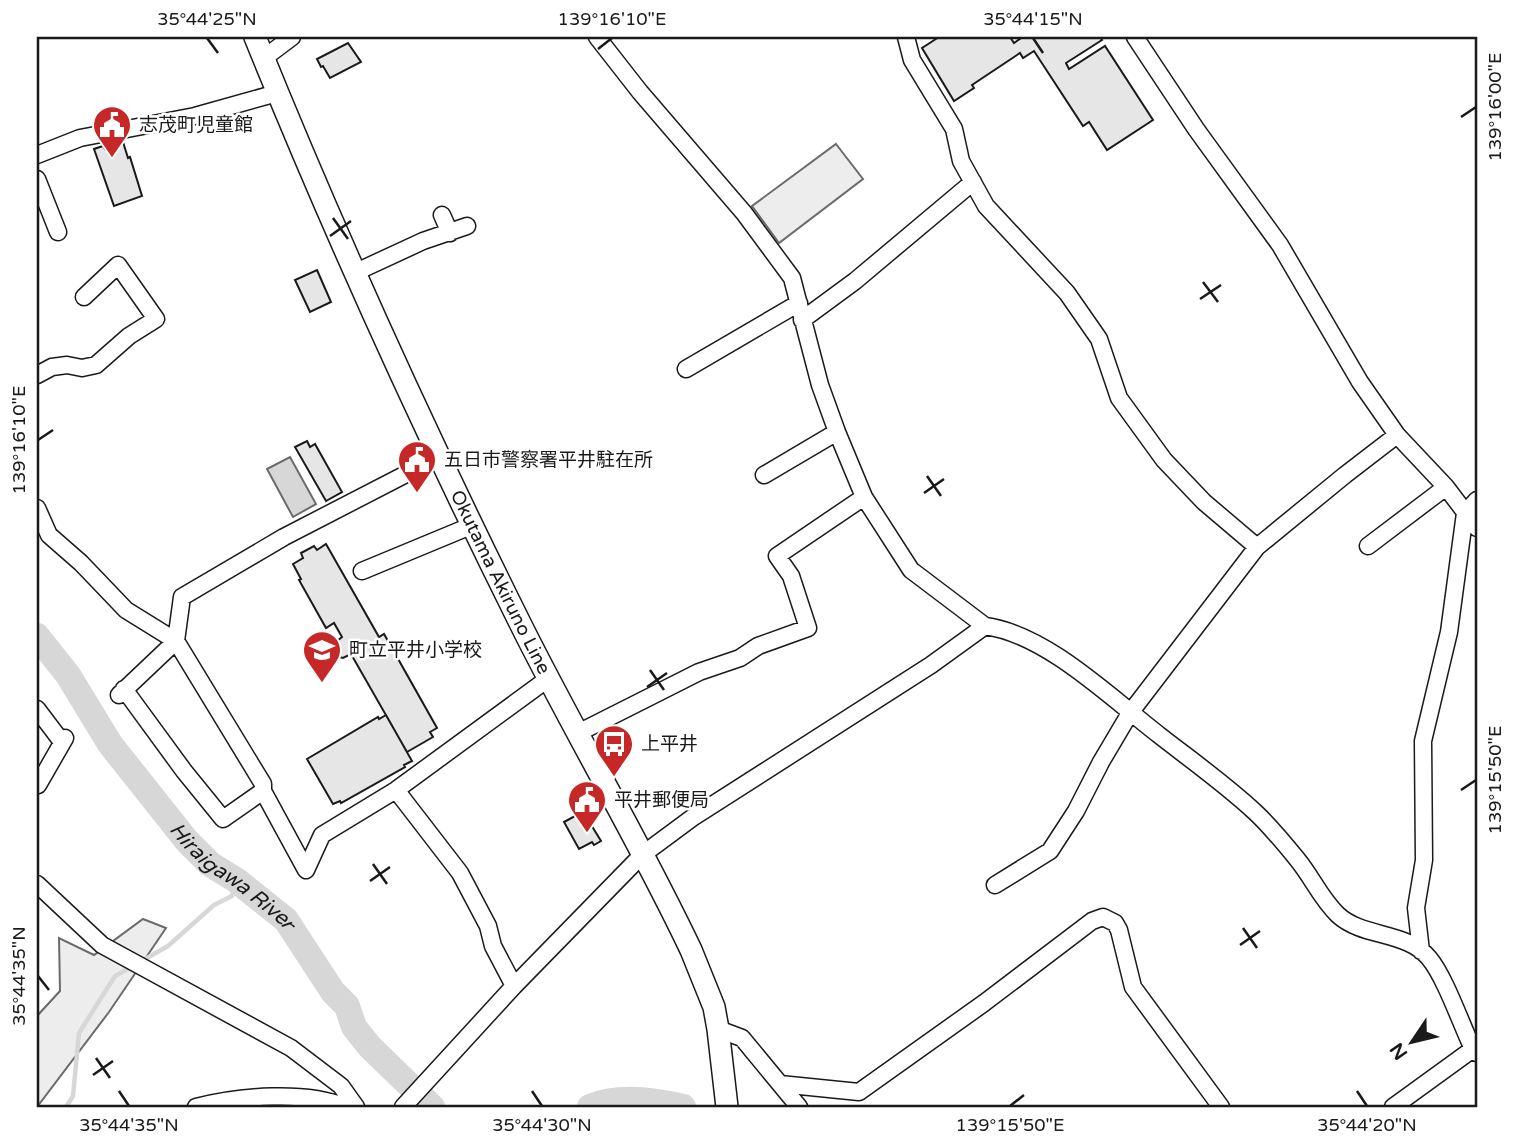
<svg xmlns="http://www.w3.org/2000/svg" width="1514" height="1144" font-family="'Varela Round','Noto Sans JP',sans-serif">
<rect width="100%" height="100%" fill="#fff"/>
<path fill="#ededed" stroke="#6a6a6a" stroke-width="2" d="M836 144 863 179 779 243 752 206Z
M143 919 166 928 109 1012 37 1107V1016L60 991 59 938 94 955Z"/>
<path fill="#d7d7d7" stroke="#6a6a6a" stroke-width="2" d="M290 457 316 504 293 517 267 469Z"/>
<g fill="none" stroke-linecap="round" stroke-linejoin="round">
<path stroke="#d7d7d7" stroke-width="4.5" d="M140 962 168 946 214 905 232 896 236 880
M66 1107 73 1096 79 1033 115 976 133 966"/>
<g stroke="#d7d7d7" stroke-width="26">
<path id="s1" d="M37 636 68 675 110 744 187 841 210 864 236 880 286 920 333 992 347 1006 354 1027 370 1047 432 1107"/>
<path d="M590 1107C618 1095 654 1100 683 1107"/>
</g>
</g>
<path fill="#e6e6e6" stroke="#1a1a1a" stroke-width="2" d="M939 37H1010L1014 43 1021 38 1020 37H1100L1102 40 1066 63 1069 69 1105 46 1153 120 1107 150 1089 122 1083 126 1034 51 1023 58 1020 53 972 85 974 88 954 101 922 48Z
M348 43 361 62 330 78 323 66 321 67 317 59Z
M123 142 128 158 130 157 142 196 114 206 94 149 103 146 105 149Z
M317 270 331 302 310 312 295 280Z
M307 441 310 447 315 444 342 492 326 501 295 447Z
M326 544 379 637 384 634 437 728 430 732 433 737 407 752 351 654 343 658 335 656 331 646 342 637 334 623 326 628 299 580 301 579 293 564 303 558 301 553 314 546 317 550Z
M386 715 412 761 404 765 405 767 341 803 340 801 333 804 307 759 378 717 379 719Z
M586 810 591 815 592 821 590 823 601 841 594 845 592 842 579 849 564 822Z"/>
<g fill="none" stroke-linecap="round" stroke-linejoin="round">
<defs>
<path id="minor" d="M597 37 640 92 744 213 792 278 820 385 837 432 864 497 911 570 985 626C1046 634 1111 698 1159 735 1191 760 1225 784 1255 812 1270 826 1284 843 1297 859 1312 877 1321 899 1338 915 1363 938 1407 931 1429 958 1445 977 1461 1024 1473 1049L1477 1053
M906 37 912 60 954 129 961 161 986 206 1067 293 1099 339 1119 398 1164 460 1204 502 1257 547
M1135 37 1196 129 1280 245 1360 382 1397 435 1446 487 1477 528
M264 58 292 37
M37 155 80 138 195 116 277 93
M37 179 58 232
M442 215 450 233
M354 273 423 241 467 226
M802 320 855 281 973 182
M686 369 799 303
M37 375 52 367 67 365 82 368 96 365 129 336 156 319 118 265 84 297
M764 475 837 432
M37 508 49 535 81 563 126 610 176 641 263 784V791L306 870
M1368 546 1446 487
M362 571 473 525
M124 689 184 771 223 819 263 791
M119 695 176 641 182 597 284 537 439 457
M37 709 62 742
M578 733 699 672 740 658 758 646 808 628 791 576 777 556 864 497
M38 785 65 738
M396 790 460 873 488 926 493 946 514 986
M306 870 322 835 396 790 549 678
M37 884 102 945 291 1048 341 1086 356 1107
M995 885 1050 851 1076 811 1101 762 1130 713 1257 547 1345 475 1397 435
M1421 951 1416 908 1424 860 1423 741 1449 632 1465 513 1477 500
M718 1029 742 1038 799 1107
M780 1084 859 1092 984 1003 1092 921 1103 917 1115 923 1119 930 1133 987 1221 1107
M196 1107C239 1096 305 1090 346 1107
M403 1107 514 986 642 855 692 818 931 665 985 626
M1393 1107 1473 1049"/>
<g id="major">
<path id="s2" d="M255 37C335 235 424 430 519 621 574 732 638 838 691 950L714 1007 718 1029 727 1107"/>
</g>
</defs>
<use href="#minor" stroke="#1a1a1a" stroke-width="19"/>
<use href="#major" stroke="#1a1a1a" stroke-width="24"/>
<use href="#minor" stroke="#fff" stroke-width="16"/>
<use href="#major" stroke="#fff" stroke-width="21"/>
</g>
<path fill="none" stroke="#1a1a1a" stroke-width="2.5" d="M207 38 218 53M1033 38 1043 53M598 49 612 38M1461 117 1476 107M333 218 348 239M330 236 351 221M1203 282 1218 302M1200 299 1221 285M38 440 53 430M927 476 941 496M924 493 944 479M650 670 664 690M647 687 667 673M1461 790 1476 780M373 864 387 884M370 881 390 867M1243 928 1257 948M1240 945 1260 931M38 976 49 990M96 1058 110 1078M93 1075 113 1061M119 1091 129 1106M532 1091 542 1106M1357 1091 1367 1106M1010 1106 1024 1095"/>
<defs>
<symbol id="civic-pin" viewBox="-11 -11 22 30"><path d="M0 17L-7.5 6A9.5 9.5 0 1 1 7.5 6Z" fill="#c62828" stroke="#fff"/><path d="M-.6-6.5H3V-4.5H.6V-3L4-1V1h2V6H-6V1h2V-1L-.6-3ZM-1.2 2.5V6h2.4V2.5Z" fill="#fff"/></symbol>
<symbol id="school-pin" viewBox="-11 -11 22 30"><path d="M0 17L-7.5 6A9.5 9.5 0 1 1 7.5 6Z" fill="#c62828" stroke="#fff"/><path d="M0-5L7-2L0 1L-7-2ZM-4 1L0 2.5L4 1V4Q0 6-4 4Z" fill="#fff"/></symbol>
<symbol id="bus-pin" viewBox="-11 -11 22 30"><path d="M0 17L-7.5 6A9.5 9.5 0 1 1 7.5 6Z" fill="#c62828" stroke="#fff"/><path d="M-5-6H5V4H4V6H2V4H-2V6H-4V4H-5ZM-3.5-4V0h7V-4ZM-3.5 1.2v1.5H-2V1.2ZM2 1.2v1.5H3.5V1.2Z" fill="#fff"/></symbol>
</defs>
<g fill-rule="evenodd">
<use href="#civic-pin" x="90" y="103" width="44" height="60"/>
<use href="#civic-pin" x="395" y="438" width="44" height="60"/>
<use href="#school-pin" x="300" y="628" width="44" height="60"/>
<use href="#bus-pin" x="592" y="722" width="44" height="60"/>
<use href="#civic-pin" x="565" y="778" width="44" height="60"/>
</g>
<g text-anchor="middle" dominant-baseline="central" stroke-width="5" stroke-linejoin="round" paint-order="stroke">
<g font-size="19" fill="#1a1a1a" stroke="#fff" text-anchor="start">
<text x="139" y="125">志茂町児童館</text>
<text x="444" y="460">五日市警察署平井駐在所</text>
<text x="349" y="650">町立平井小学校</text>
<text x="641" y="744">上平井</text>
<text x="614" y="800">平井郵便局</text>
</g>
<g font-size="19" fill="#1a1a1a" stroke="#fff">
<text stroke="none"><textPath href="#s2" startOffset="598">Okutama Akiruno Line</textPath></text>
</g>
<g font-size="21" font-style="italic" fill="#1a1a1a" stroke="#fff">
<text stroke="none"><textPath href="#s1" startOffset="312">Hiraigawa River</textPath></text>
</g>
</g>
<rect width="1514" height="1144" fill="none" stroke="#ffffff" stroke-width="77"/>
<g transform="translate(1412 1042) rotate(235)" stroke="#ffffff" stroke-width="5" paint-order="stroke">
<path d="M0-5L12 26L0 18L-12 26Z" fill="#1a1a1a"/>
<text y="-10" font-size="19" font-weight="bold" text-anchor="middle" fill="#1a1a1a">N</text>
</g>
<rect x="38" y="38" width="1438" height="1068" fill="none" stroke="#1a1a1a" stroke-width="2.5"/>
<g font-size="18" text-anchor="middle" fill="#1a1a1a">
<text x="207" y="25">35°44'25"N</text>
<text x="612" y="25">139°16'10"E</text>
<text x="1033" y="25">35°44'15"N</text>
<text transform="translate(1495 107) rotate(-90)" y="6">139°16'00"E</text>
<text transform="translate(19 440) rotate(-90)" y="6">139°16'10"E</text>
<text transform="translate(1495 780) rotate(-90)" y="6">139°15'50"E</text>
<text transform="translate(19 976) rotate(-90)" y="6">35°44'35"N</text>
<text x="129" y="1131">35°44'35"N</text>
<text x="542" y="1131">35°44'30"N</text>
<text x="1010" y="1131">139°15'50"E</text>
<text x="1367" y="1131">35°44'20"N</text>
</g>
</svg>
